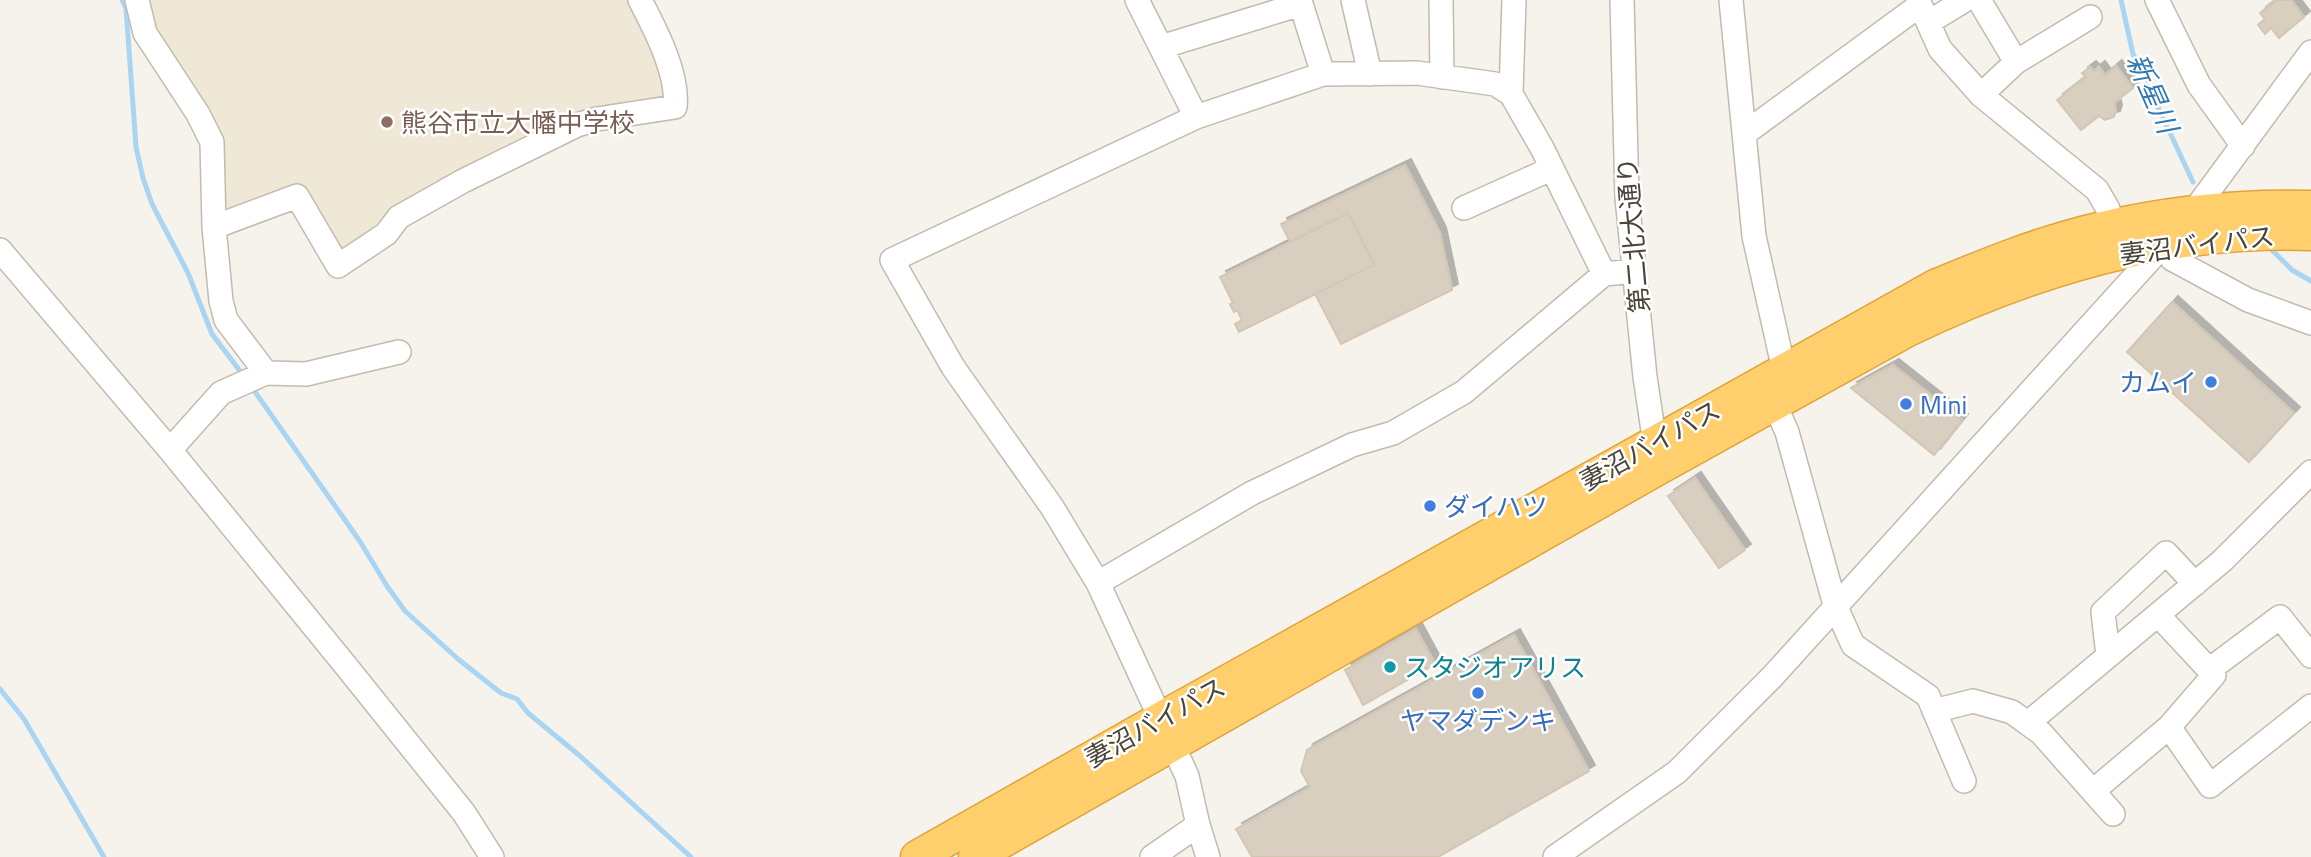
<svg xmlns="http://www.w3.org/2000/svg" width="2311" height="857" font-family="'Titillium Web','Noto Sans JP',sans-serif">
<defs>
<filter id="shadow"><feDropShadow dx="6" dy="-6" stdDeviation="0" flood-color="#0004"/></filter>
</defs>
<rect width="100%" height="100%" fill="#f6f3ec"/>
<path fill="#efe8d6" d="M145 0H633L658 54 666 94 657 100 591 109 504 152 382 218 349 252 339 250 303 187 227 215 220 208 218 136 149 25Z"/>
<g fill="none" stroke-linecap="round" stroke-linejoin="round">
<path stroke="#a9d4f2" stroke-width="5" d="M122 0 126 8 136 147 143 178 152 204 188 273 212 334 243 375
M2121 0 2133 54 2193 182
M2273 251 2292 270 2311 281
M251 386 359 540 387 586 405 611 458 659 501 693 517 699 528 713 580 756 691 857
M0 689 24 719 104 857"/>
</g>
<path fill="#d8cfc1" stroke="#d3c7b4" stroke-width="2" filter="url(#shadow)" d="M2277 0H2291L2304 17 2279 38 2271 28 2265 34 2258 25 2265 19 2260 13Z
M2116 66 2133 88 2114 103 2116 111 2114 117 2105 120 2099 116 2081 130 2057 100 2086 77 2082 73 2090 67 2094 71 2099 67 2105 75Z
M1405 165 1440 233 1452 290 1341 344 1315 294 1374 265 1348 213 1290 242 1281 224Z
M1348 213 1374 265 1239 332 1235 324 1242 320 1237 310 1234 312 1230 304 1233 303 1220 277Z
M2172 302 2294 413 2249 462 2127 352Z
M1893 365 1962 420 1934 455 1851 388Z
M1695 478 1745 550 1719 568 1668 496Z
M1416 629 1435 664 1363 705 1345 670Z
M1514 635 1589 771 1438 857H1252L1236 829 1310 787 1301 771 1307 750Z"/>
<g fill="none" stroke-linecap="round" stroke-linejoin="round">
<defs>
<path id="minor" d="M137 0 145 33 198 114 212 142 214 227 221 301 226 320 266 373
M1137 0 1196 117
M1353 0 1370 74
M1441 0 1442 77
M1622 0 1627 198 1645 377 1657 457
M1731 0 1754 236 1784 370
M1918 0 1940 49 1981 95 2097 190 2108 209 2113 226
M1979 0 2016 62
M2157 0 2199 85 2243 146
M1929 22 1965 0
M1161 47 1301 4 1323 74
M1511 94 1514 0
M1981 95 2016 62 2090 17
M1744 134 1920 5
M1464 208 1551 169
M214 227 297 196 338 266 386 234 399 217 463 181 577 125 597 119 675 107C679 74 655 29 640 0
M2166 244 2172 259 2248 300 2311 323
M0 250 170 450 346 666 464 813 492 857
M1775 405 1787 432 1835 605 1853 645 1928 696 1964 781
M170 450 221 393 259 376 266 373 306 374 399 352
M1098 583 1252 493 1352 445 1393 433 1464 392 1604 274 1635 271
M2108 656 2103 612 2166 553 2195 584
M2209 670 2280 617 2311 656
M1934 711 1973 701 2012 712 2041 733 2113 814
M2028 723 2222 561 2311 472
M2169 727 2210 786 2311 706
M2093 791 2169 727 2214 675 2158 615
M1152 857 1198 825
M1208 857 1198 825 1187 776 1098 583 1052 507 953 367 892 260 1196 117 1323 74 1417 73 1495 84 1511 94 1542 148 1604 274
M1555 857 1677 772 1772 677 2194 211 2311 52"/>
<path id="highway" d="M917 857 1160 719 1935 286C1988 264 2042 242 2098 229 2168 212 2239 205 2311 207
M975 857 1659 468 1908 330C2033 270 2171 228 2311 234"/>
</defs>
<use href="#minor" stroke="#c2bbae" stroke-width="26"/>
<use href="#highway" stroke="#e0a43c" stroke-width="35"/>
<use href="#minor" stroke="#fff" stroke-width="23"/>
<use href="#highway" stroke="#ffcf6e" stroke-width="32"/>
</g>
<circle fill="#8d6e63" stroke="#fff" stroke-width="2.5" cx="387" cy="122" r="7"/>
<g fill="#3f7fe0" stroke="#fff" stroke-width="2.5">
<circle cx="2211" cy="382" r="7"/>
<circle cx="1906" cy="404" r="7"/>
<circle cx="1430" cy="506" r="7"/>
<circle cx="1478" cy="693" r="7"/>
</g>
<circle fill="#0f9aa8" stroke="#fff" stroke-width="2.5" cx="1390" cy="667" r="7"/>
<g text-anchor="middle" dominant-baseline="central" stroke-width="5" stroke-linejoin="round" paint-order="stroke">
<g font-size="26" fill="#785e54" stroke="#fff" text-anchor="start">
<text x="401" y="122">熊谷市立大幡中学校</text>
</g>
<g font-size="26" fill="#4b4439" stroke="#fff">
<text transform="translate(1633 235) rotate(-95)">第二北大通り</text>
<text transform="translate(2197 245) rotate(-7)">妻沼バイパス</text>
<text transform="translate(1650 445) rotate(-29)">妻沼バイパス</text>
<text transform="translate(1155 722) rotate(-29)">妻沼バイパス</text>
</g>
<g font-size="26" fill="#366cbe" stroke="#fff" text-anchor="start">
<text x="2197" y="382" text-anchor="end">カムイ</text>
<text x="1920" y="404">Mini</text>
<text x="1444" y="506">ダイハツ</text>
<text x="1478" y="720" text-anchor="middle">ヤマダデンキ</text>
</g>
<g font-size="26" fill="#0d838f" stroke="#fff" text-anchor="start">
<text x="1404" y="667">スタジオアリス</text>
</g>
<g font-size="28" font-style="italic" fill="#2e7ab2" stroke="#fff">
<text transform="translate(2153 93) rotate(66)">新星川</text>
</g>
</g>
</svg>
